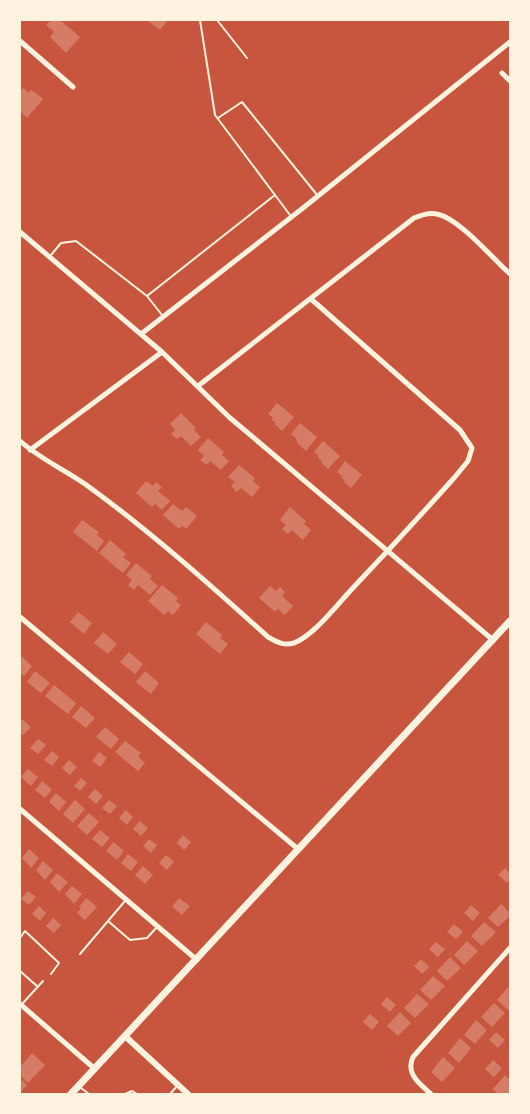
<svg xmlns="http://www.w3.org/2000/svg" width="530" height="1114" font-family="'Roboto Serif',serif">
<rect width="100%" height="100%" fill="#c8553d"/>
<path fill="#d67c66" d="M51 20H60L80 37 66 53 50 37 54 32 46 25Z
M147 20H168L160 30Z
M23 88 29 93 31 90 36 93 43 99 27 118 20 111V92Z
M277 403 294 417 282 431 275 424 276 423 272 420 273 418 268 414Z
M181 413 196 428 194 430 201 437 191 446 181 436 177 439 171 434 175 430 170 424Z
M300 423 317 437 306 451 298 444 296 438 291 434Z
M208 438 224 452 222 455 229 461 221 470 210 461 207 465 200 460 204 456 198 450Z
M323 441 340 456 328 469 321 462 322 461 318 458 319 456 314 452Z
M345 461 362 475 351 488 344 482 345 481 341 477 342 476 337 472Z
M239 465 255 478 253 481 260 487 252 497 241 488 237 492 231 486 235 482 228 477Z
M146 481 153 486 156 482 162 487 158 491 170 501 162 510 155 504 152 507 136 493Z
M173 504 182 511 186 507 197 516 186 529 182 526 179 529 163 515Z
M290 507 306 521 304 524 311 530 303 540 292 530 288 534 282 529 286 525 280 520Z
M82 520 99 532 97 535 104 541 97 551 73 532Z
M110 540 126 554 123 557 131 563 123 573 99 553Z
M136 563 152 576 150 579 158 586 150 595 138 585 134 590 128 585 132 580 126 575Z
M162 585 178 598 176 601 181 605 173 615 168 611 164 615 148 601Z
M270 586 276 591 280 587 285 592 282 596 293 606 285 615 278 609 275 612 259 598Z
M78 612 92 623 84 634 70 622Z
M206 622 222 635 220 638 228 644 220 654 196 634Z
M103 632 117 644 108 654 94 643Z
M129 652 143 664 135 674 120 662Z
M20 655 32 666 24 676 20 672Z
M35 671 50 683 41 693 27 682Z
M145 671 159 683 151 694 136 682Z
M54 685 76 703 68 714 45 696Z
M81 706 95 718 86 728 72 717Z
M22 719 31 727 23 735 20 732V721Z
M105 727 119 739 111 749 96 737Z
M38 739 46 745 38 754 30 748Z
M125 741 141 753 138 756 145 763 138 771 115 752Z
M52 751 59 757 52 766 44 760Z
M99 752 107 758 100 767 92 761Z
M69 760 77 767 70 775 62 768Z
M28 769 38 777 31 786 21 777Z
M81 778 87 783 80 791 74 786Z
M42 781 52 789 45 798 35 790Z
M95 789 103 796 96 804 88 797Z
M56 793 66 802 59 811 49 802Z
M75 800 85 809 73 823 63 814Z
M109 800 117 806 110 814 102 808Z
M126 810 133 817 127 825 119 818Z
M89 813 99 822 87 835 77 826Z
M140 821 148 828 141 836 133 829Z
M100 830 110 838 102 847 92 839Z
M183 835 191 842 184 850 177 843Z
M149 839 157 845 151 853 143 846Z
M114 842 124 851 117 860 106 851Z
M29 849 39 858 31 868 22 858Z
M128 854 138 862 131 871 121 863Z
M166 855 174 862 167 870 159 863Z
M43 861 53 870 45 880 36 870Z
M143 866 153 875 145 884 135 875Z
M505 868 510 873V880L507 883 498 875Z
M57 873 68 882 59 892 50 882Z
M72 886 82 894 74 904 65 894Z
M28 891 36 897 29 905 21 899Z
M86 898 97 907 85 920 77 913 81 908 79 907Z
M179 898 190 906 182 915 172 907Z
M501 904 510 913V916L498 927 488 918Z
M471 905 480 913 473 921 464 913Z
M39 906 46 913 40 921 32 914Z
M53 918 61 925 54 933 46 926Z
M484 922 496 932 482 946 471 936Z
M454 924 463 932 456 939 447 932Z
M467 941 478 951 464 965 454 955Z
M436 942 445 949 438 957 429 949Z
M450 957 461 968 447 981 437 971Z
M421 959 429 967 422 974 414 966Z
M433 976 445 986 431 1000 420 990Z
M510 985V1008L508 1010 497 1000Z
M417 994 429 1004 415 1018 404 1008Z
M387 997 396 1005 390 1012 381 1004Z
M494 1003 505 1013 492 1027 481 1017Z
M400 1012 411 1023 398 1036 387 1026Z
M370 1014 379 1022 372 1030 363 1022Z
M476 1020 487 1030 475 1044 464 1035Z
M496 1032 505 1040 498 1048 489 1040Z
M460 1038 471 1048 459 1063 448 1053Z
M32 1053 45 1065 28 1083 20 1075V1067Z
M443 1057 455 1068 442 1082 431 1072Z
M493 1060 502 1068 494 1077 485 1069Z
M505 1075 510 1080V1093L498 1094 493 1089Z
M20 1078 27 1085 20 1093Z"/>
<g fill="none" stroke-linecap="round" stroke-linejoin="round">
<path stroke="#fff3e0" stroke-width="2" d="M200 20 215 115 290 215
M217 20 247 58
M218 118 242 102 318 196
M51 255 61 243 76 241 147 296 275 195
M147 296 162 315
M125 901 108 921 130 940 147 938 157 927
M20 938 25 931 59 963 51 974
M80 954 108 921
M20 971 38 987
M23 1003 43 981
M81 1088 89 1094
M125 1094 132 1091 137 1094
M170 1094 178 1085"/>
<path stroke="#fff3e0" stroke-width="5" d="M20 41 73 87
M502 73 510 81
M20 232 162 352 229 417 493 640
M141 334 303 208 510 42
M198 386 414 218C421 215 429 212 437 214 460 219 492 258 510 274
M20 441C39 458 63 469 85 484 149 530 209 584 268 637 277 642 284 646 294 643 314 635 336 606 351 590 386 553 420 516 454 478L468 461 472 448 460 430 311 299
M30 450 162 352
M20 617 298 849
M20 809 197 960
M20 1004 95 1069
M431 1094C420 1084 405 1074 413 1057L510 948"/>
<path stroke="#fff3e0" stroke-width="6" d="M125 1036 188 1094"/>
<path stroke="#fff3e0" stroke-width="7" d="M71 1094 510 621"/>
</g>
<rect width="530" height="1114" fill="none" stroke="#fff3e0" stroke-width="42"/>
</svg>
